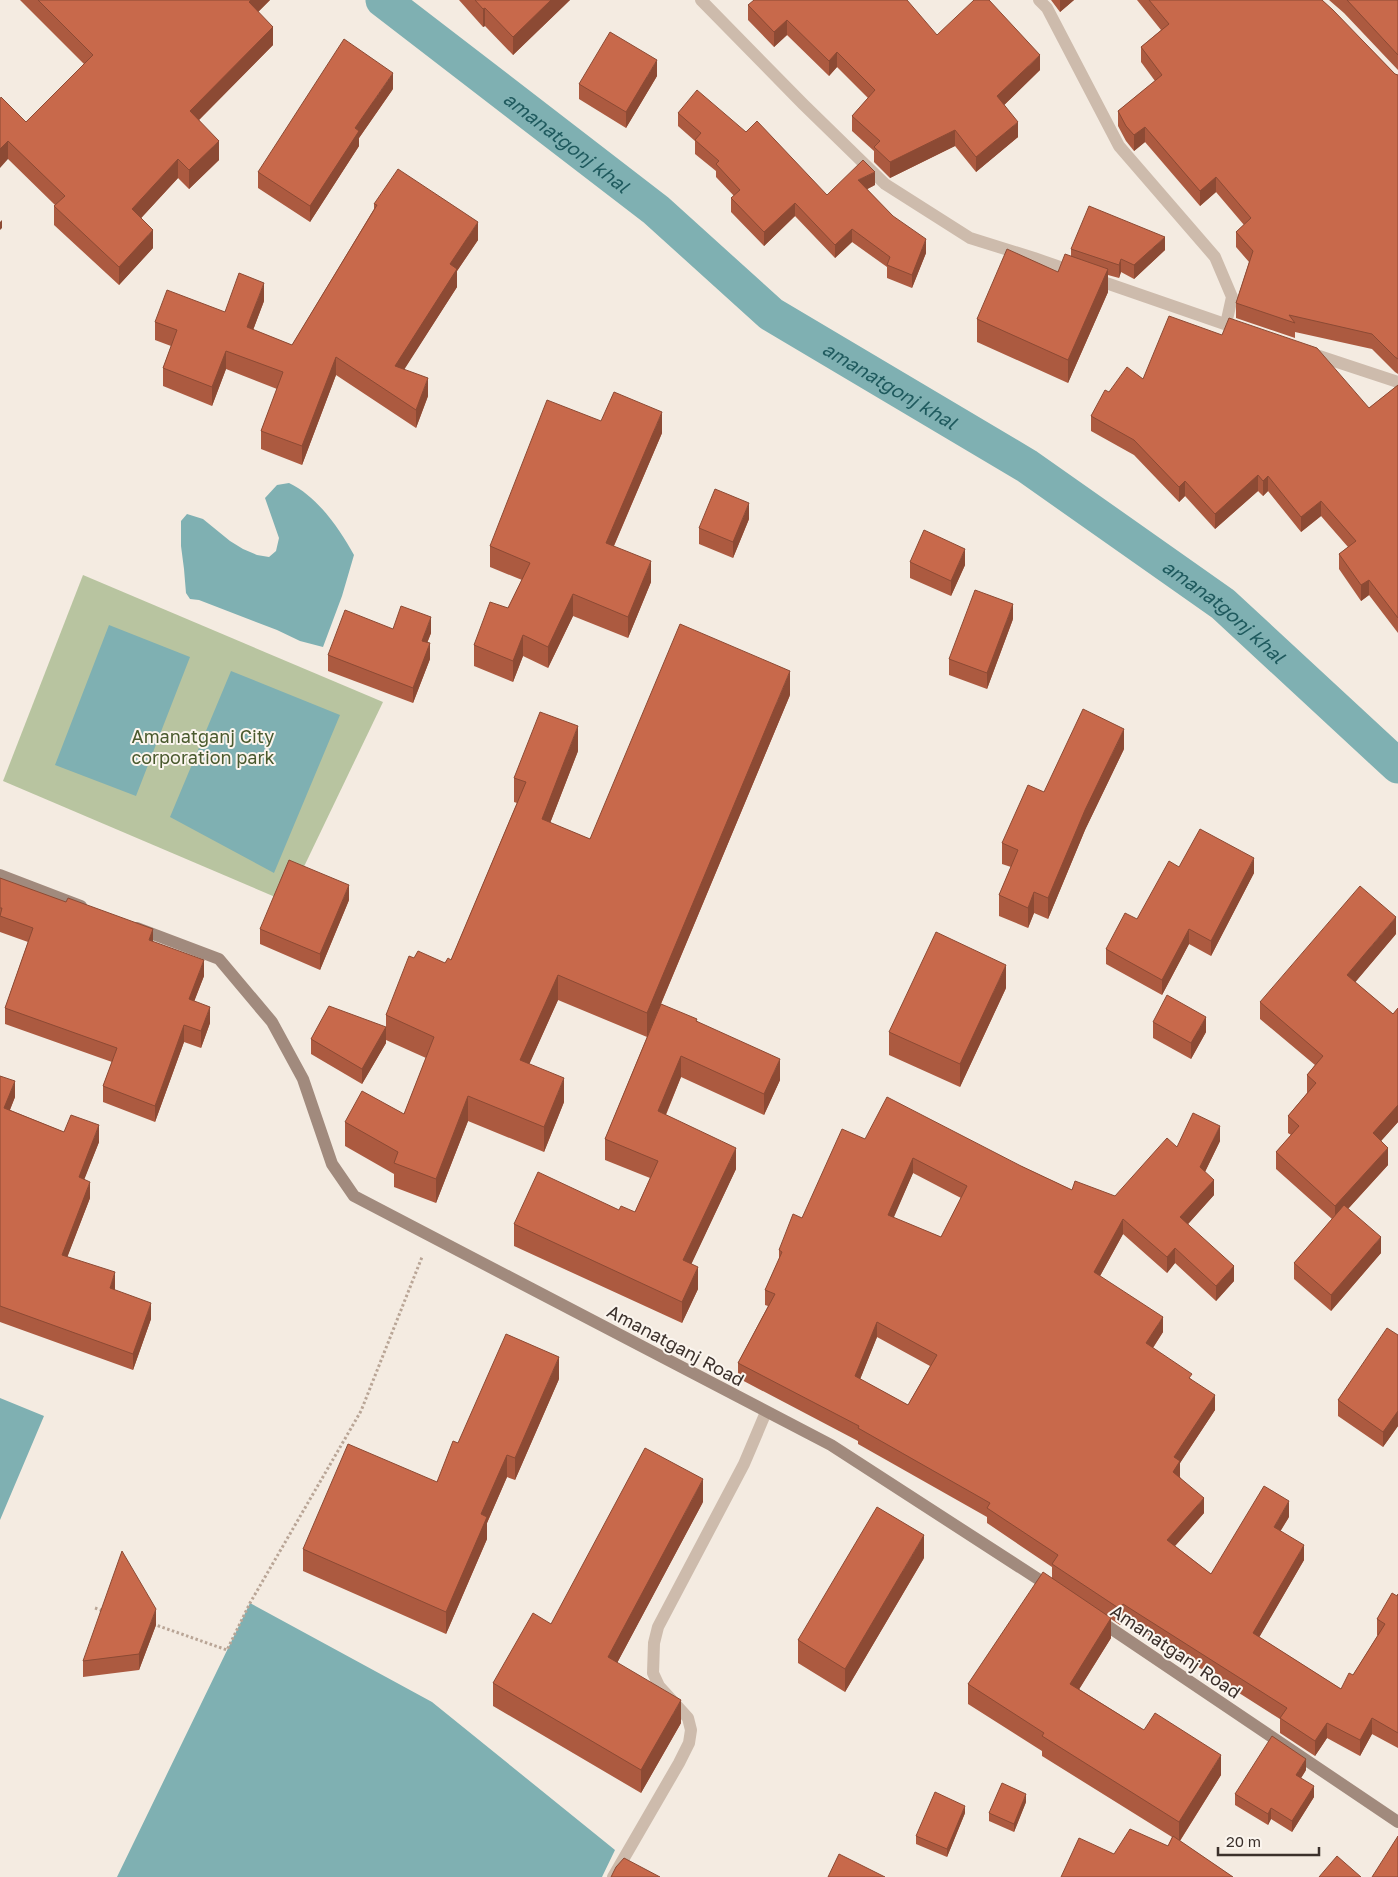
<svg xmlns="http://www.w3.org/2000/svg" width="1398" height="1877" font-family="'Golos Text',sans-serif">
<rect width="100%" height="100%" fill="#f4ebe1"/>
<path fill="#b8c4a0" d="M83 575 383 702 287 902 3 781Z"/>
<path fill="#7fb0b2" d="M289 483C318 497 339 528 354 555L342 596 323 647 300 641 277 630 199 600 190 599 186 593 184 569 181 546V521L187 514 203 519 230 541 243 549 257 555 269 557 276 551 279 538 265 498 277 485Z
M109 625 190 657 136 796 55 765Z
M231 671 340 715 274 873 170 817Z
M0 1398 44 1416 0 1520Z
M250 1603 432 1702 615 1850 602 1877H117Z"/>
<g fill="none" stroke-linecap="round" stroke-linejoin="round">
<path stroke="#7fb0b2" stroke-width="35" id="s1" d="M383 0 656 210 771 314 1027 466 1223 604 1398 766"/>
<path stroke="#b9a596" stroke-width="3" stroke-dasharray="2.5 2.5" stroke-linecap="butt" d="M95 1608 103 1611
M153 1624 227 1650 250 1603 361 1411 422 1257"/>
<path stroke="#cdbbac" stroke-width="12" d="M701 0 803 104 885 184 970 238 1034 258 1242 330
M1039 0 1047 8 1119 146 1215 257 1232 297 1226 324
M1310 353 1398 382
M613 1877 679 1763 689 1743 691 1730 688 1718 659 1686 653 1673 654 1643 658 1627 744 1464 766 1412"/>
<path stroke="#a18a7d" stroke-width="12" d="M0 875 81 906
M137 928 219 959 272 1022 303 1079 332 1164 354 1196 831 1445 1052 1588
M1097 1619 1398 1822"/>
</g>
<path fill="#ac5a40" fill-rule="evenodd" d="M20 0H270L258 12 273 45 199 120 219 160 189 189 178 178 141 218 153 248 119 285 54 225V206L55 205 8 159 0 99 26 122 84 64Z
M459 0H570L513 55 485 26 483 27Z
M1051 0H1074L1060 12Z
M1137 0H1322L1395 74 1398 75V374L1395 372 1372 349 1295 332V338L1236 318V303L1249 262 1236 247V232L1244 225 1216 192 1200 206 1145 142 1134 151 1126 141 1118 126V111L1155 81 1141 62V47L1161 30Z
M1329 0H1398V70L1344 13Z
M748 5 937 35 1040 70 1004 105 1018 137 976 172 955 146 890 178 874 162V151L852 131V116L868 98 837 67 829 76 787 35 774 47 748 20Z
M657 76 626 128 579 99V84Z
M393 89 359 138V146L310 222 258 188V172Z
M678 113 746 132 827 195 875 185 867 189 926 253 912 288 887 278V267L852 242 835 258 795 216 764 246 731 212V198L734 196 716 177V171L695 154V141L678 126Z
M374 204 478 240 457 271V287L404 369 428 396 416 428 336 375 302 465 261 449V431L277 389 226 369 212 406 163 386V368L171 346 155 340V322L225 312 264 301 253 330 292 345 374 209Z
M1071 249 1165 250 1134 279 1121 272 1119 278 1108 275V292L1068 383 977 342V319L1058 272 1071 256Z
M1143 379 1369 408 1398 385V633L1369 595 1361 601 1339 569V554L1348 547 1321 516 1301 532 1268 491 1263 496 1258 491 1215 529 1185 496 1179 502 1134 455 1091 431V416L1109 392Z
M601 421 662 433 614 546 651 582 628 638 573 616 548 668 523 656 513 682 474 666V645L508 608 522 580 490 567V546Z
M749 519 733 558 699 544V528Z
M910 562 965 565 951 596 910 578Z
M1013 619 987 689 949 675V659Z
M393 629 431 633 427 643 430 659 413 703 328 671V655Z
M790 695 661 1004 697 1021 780 1080 764 1115 681 1077 666 1115 736 1169 691 1264 698 1289 682 1323 514 1246V1224L619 1210 635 1212 650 1178 605 1160V1139L647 1037 558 1000 529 1064 564 1102 544 1152 468 1121 436 1203 394 1187V1174L345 1146V1122L404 1114 426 1058 386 1040V1043L362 1084 311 1054V1039L386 1027V1015L414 958 445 963 451 960 517 803 514 802V778L578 751 550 823 590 839Z
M1124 749 1085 830 1048 919 1034 913 1028 928 999 916V895L1011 867 1002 864V843L1044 792Z
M1179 867 1254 873 1211 956 1189 944 1162 995 1106 964V949L1137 919Z
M0 878 153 942 204 976 194 1001 210 1023 201 1048 184 1042 155 1122 103 1102V1086L112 1062 5 1024V1008L28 942 0 932Z
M349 900 320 970 260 944V929Z
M1396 934 1355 982 1393 1014 1398 1008V1122L1381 1141 1388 1165 1348 1209 1381 1253 1331 1311 1294 1279V1263L1332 1219 1276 1169V1152L1291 1135 1288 1133V1116L1307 1093V1075L1315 1065 1260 1019V1002Z
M1006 988 960 1087 889 1055V1032Z
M1153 1022 1206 1032 1191 1059 1153 1038Z
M0 1076 15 1097 10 1110 64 1132 99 1142 84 1179 90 1198 67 1257 115 1289 114 1290 151 1319 133 1370 0 1322Z
M865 1139 1021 1166 1072 1190 1115 1196 1177 1147 1220 1141 1205 1172 1214 1195 1188 1224 1234 1281 1216 1301 1175 1263 1167 1273 1123 1234 1100 1276 1163 1332 1153 1348 1192 1380 1215 1410 1180 1463V1477L1204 1513 1175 1546 1211 1574 1289 1517 1280 1531 1304 1560 1259 1637 1341 1689 1353 1675 1378 1635H1377V1619L1398 1594V1748L1372 1734 1360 1756 1327 1738 1315 1756 1280 1733V1719L1123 1619 1120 1625 1111 1619V1638L1079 1689 1144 1730 1221 1775 1180 1841 1233 1877 1114 1854 1168 1846 1172 1837 1042 1756V1751L968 1704V1684L1052 1579V1567L987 1523V1517L858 1444V1441L738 1378V1363L768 1306 765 1305V1290L779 1259V1250L802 1218ZM913 1173 961 1198 941 1237 893 1218ZM877 1337 930 1366 908 1405 860 1379Z
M1398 1335V1426L1383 1447 1338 1416V1400Z
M559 1379 515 1480 507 1477 487 1523V1539L446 1634 303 1571V1549L437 1482 458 1443Z
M703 1502 617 1663 681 1723 641 1793 493 1706V1683L551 1624Z
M924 1558 845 1692 798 1663V1640Z
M156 1625 139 1670 83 1677V1661Z
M1306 1770 1301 1778 1314 1797 1292 1832 1271 1819 1268 1825 1235 1805V1794Z
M1026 1802 1014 1832 989 1821V1813Z
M965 1813 947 1857 916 1844V1836Z"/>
<path fill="#8c4a34" d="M251 0H270L249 21V2Z
M551 0H570L513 55V37Z
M1060 0H1074L1060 12Z
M485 8V26L483 27V9Z
M787 20V35L774 47V32Z
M273 27V45L190 129V111Z
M837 52V67L829 76V61Z
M1040 55V70L997 112V96Z
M657 60V76L626 128V112Z
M393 73V89L359 138V146L310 222V206L355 128Z
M1018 122V137L976 172V157Z
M1145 127V142L1134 151V135Z
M955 130V146L890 178V162Z
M8 141V159L0 168V149Z
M219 141V160L189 189V170Z
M178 159V178L132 228V209Z
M875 172V185L858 194V180Z
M1216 177V192L1200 206V191Z
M795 203V216L764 246V232Z
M2 220V228L0 230V222Z
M478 222V240L457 271V287L395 384V366L450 264Z
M852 229V242L835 258V245Z
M153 230V248L119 285V267Z
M1165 237V250L1134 279V265Z
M926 239V253L912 288V275Z
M1121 259V272L1119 278V265Z
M1108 269V292L1068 383V360Z
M264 283V301L247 346V327Z
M226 351V369L212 406V387Z
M336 357V375L302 465V446Z
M428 378V396L416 428V410Z
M662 412V433L606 564V543Z
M1258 475V491L1215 529V514Z
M1268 476V491L1263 496V481Z
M1185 481V496L1179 502V487Z
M1321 501V516L1301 532V517Z
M749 503V519L733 558V542Z
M965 549V565L951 596V581Z
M651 561V582L628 638V617Z
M1369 580V595L1361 601V585Z
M573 594V616L548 668V647Z
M1013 604V619L987 689V673Z
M431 617V633L422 656V641Z
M523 635V656L513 682V661Z
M430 643V659L413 703V688Z
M790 671V695L647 1037V1013Z
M578 726V751L542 844V819Z
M1124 729V749L1085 830 1048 919V898L1085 810Z
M1254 858V873L1211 956V941Z
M349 885V900L320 970V954Z
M1034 892V913L1028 928V908Z
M1396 917V934L1347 992V975Z
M153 929V946L149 940Z
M1189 929V944L1162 995V980Z
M204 960V976L189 1015V999Z
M1006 965V988L960 1087V1064Z
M558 975V1000L520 1085V1060Z
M210 1007V1023L201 1048V1031Z
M1206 1017V1032L1191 1059V1043Z
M184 1025V1042L155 1122V1106Z
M386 1027V1043L362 1084V1069Z
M681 1056V1077L658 1133V1111Z
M780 1059V1080L764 1115V1094Z
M564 1078V1102L544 1152V1127Z
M15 1081V1097L4 1124V1108Z
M468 1096V1121L436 1203V1179Z
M1398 1105V1122L1373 1150V1133Z
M99 1125V1142L79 1193V1177Z
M1220 1126V1141L1200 1182V1167Z
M736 1148V1169L683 1282V1260Z
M1388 1148V1165L1335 1223V1206Z
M913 1158V1173L888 1231V1215Z
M1214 1180V1195L1180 1233V1217Z
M90 1182V1198L62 1271V1255Z
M1123 1219V1234L1094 1287V1272Z
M1381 1237V1253L1331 1311V1295Z
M1175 1248V1263L1167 1273V1257Z
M1234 1266V1281L1216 1301V1286Z
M698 1267V1289L682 1323V1302Z
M115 1272V1289L110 1304V1288Z
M151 1303V1319L133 1370V1354Z
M1163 1317V1332L1146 1358V1343Z
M877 1322V1337L855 1392V1376Z
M559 1357V1379L515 1480V1458Z
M1215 1395V1410L1180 1463V1476L1173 1487 1174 1457Z
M1398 1411V1426L1383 1447V1432Z
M507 1455V1477L487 1523V1539L446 1634V1612L481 1514Z
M703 1479V1502L608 1680V1657Z
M1204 1498V1513L1167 1555V1540Z
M1289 1501V1517L1274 1542V1527Z
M924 1535V1558L845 1692V1669Z
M1304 1545V1560L1253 1648V1633Z
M1123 1604V1619L1120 1625V1609Z
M156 1609V1625L139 1670V1654Z
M1111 1618V1638L1070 1704V1684Z
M681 1700V1723L641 1793V1770Z
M1372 1718V1734L1360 1756V1740Z
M1327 1723V1738L1315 1756V1741Z
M1221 1755V1775L1179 1842V1822Z
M1306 1759V1770L1296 1786V1775Z
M1314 1786V1797L1292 1832V1821Z
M1026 1794V1802L1014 1832V1824Z
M965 1806V1813L947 1857V1849Z
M1271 1808V1819L1268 1825V1814Z"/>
<path fill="#c8694b" stroke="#8c4a34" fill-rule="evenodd" d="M38 0H251L249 2 273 27 190 111 219 141 189 170 178 159 132 209 153 230 119 267 54 206 65 196 8 141 0 149V99L1 97 26 122 93 55Z
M475 0H551L513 37 485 8 483 9Z
M754 0H907L937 35 974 0H989L1040 55 997 96 1018 122 976 157 955 130 890 162 874 147 880 141 852 116 875 90 837 52 829 61 787 20 774 32 748 5Z
M1149 0H1322L1333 10 1395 74 1398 75V359L1395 357 1372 334 1289 315 1295 323 1236 303 1253 251 1236 232 1251 218 1216 177 1200 191 1145 127 1134 135 1126 126 1118 111 1162 75 1141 47 1169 24Z
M1347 0H1398V55Z
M610 32 657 60 626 112 579 84Z
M344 39 393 73 355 128 359 131 310 206 258 172Z
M697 90 746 132 757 121 827 195 863 160 875 172 858 180 893 216 926 239 912 275 887 265 890 257 852 229 835 245 795 203 764 232 731 198 740 190 716 164 719 161 695 140 701 133 678 113Z
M398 169 478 222 450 264 457 269 395 366 428 378 416 410 336 357 302 446 261 431 283 372 226 351 212 387 163 368 177 330 155 322 167 290 225 312 239 273 264 283 247 327 292 345 377 205 374 204Z
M1089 206 1165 237 1134 265 1121 259 1119 265 1071 249Z
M1007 249 1058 272 1065 254 1108 269 1068 360 977 319Z
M1169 316 1222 335 1229 318 1317 348 1369 408 1398 385V618L1369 580 1361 585 1339 554 1356 541 1321 501 1301 517 1268 476 1263 481 1258 475 1215 514 1185 481 1179 487 1134 440 1091 416 1105 390 1109 392 1127 367 1143 379Z
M614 392 662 412 606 543 651 561 628 617 573 594 548 647 523 635 513 661 474 645 490 602 508 608 530 563 490 546 547 400 601 421Z
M715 489 749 503 733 542 699 528Z
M924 530 965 549 951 581 910 562Z
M975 590 1013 604 987 673 949 659Z
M401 606 431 617 422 641 430 643 413 688 328 655 345 610 393 629Z
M680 624 790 671 647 1013 558 975 520 1060 564 1078 544 1127 468 1096 436 1179 394 1163 398 1152 345 1122 362 1091 404 1114 434 1037 386 1015 409 956 414 958 418 951 445 963 448 958 451 960 526 782 514 778 540 712 578 726 542 819 590 839Z
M1083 709 1124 729 1085 810 1048 898 1034 892 1028 908 999 895 1018 850 1002 843 1028 785 1044 792Z
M1200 829 1254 858 1211 941 1189 929 1162 980 1106 949 1125 913 1137 919 1169 861 1179 867Z
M289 860 349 885 320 954 260 929Z
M0 878 66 902 68 898 153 929 149 940 204 960 189 999 210 1007 201 1031 184 1025 155 1106 103 1086 117 1048 5 1008 33 928 0 916 2 908H0Z
M1360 886 1396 917 1347 975 1393 1014 1398 1008V1105L1373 1133 1388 1148 1335 1206 1276 1152 1299 1126 1288 1116 1316 1083 1307 1075 1323 1056 1260 1002Z
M936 932 1006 965 960 1064 889 1032Z
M1167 995 1206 1017 1191 1043 1153 1022Z
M661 1004 697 1019 696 1021 780 1059 764 1094 681 1056 658 1111 736 1148 683 1260 698 1267 682 1302 514 1224 538 1172 619 1210 621 1206 635 1212 658 1161 605 1139Z
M329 1006 386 1027 362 1069 311 1039Z
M0 1076 15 1081 4 1108 64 1132 71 1115 99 1125 79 1177 90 1182 62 1255 115 1272 110 1288 151 1303 133 1354 0 1306Z
M887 1097 1021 1166 1072 1190 1075 1181 1115 1196 1167 1138 1177 1147 1193 1113 1220 1126 1200 1167 1214 1180 1180 1217 1234 1266 1216 1286 1175 1248 1167 1257 1123 1219 1094 1272 1163 1317 1146 1343 1192 1374 1189 1378 1215 1395 1174 1457 1180 1461 1173 1472 1204 1498 1167 1540 1211 1574 1264 1486 1289 1501 1274 1527 1304 1545 1253 1633 1341 1689 1349 1673 1353 1675 1385 1624 1377 1619 1392 1593 1397 1596 1398 1594V1733L1372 1718 1360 1740 1327 1723 1315 1741 1280 1718 1287 1708 1123 1604 1120 1609 1052 1564 1058 1555 987 1508 990 1503 858 1428 859 1426 738 1363 775 1294 765 1290 782 1252 779 1250 793 1214 802 1218 842 1129 865 1139ZM913 1158 967 1186 941 1237 888 1215ZM877 1322 937 1355 908 1405 855 1376Z
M1344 1205 1381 1237 1331 1295 1294 1263Z
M1387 1328 1398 1335V1411L1383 1432 1338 1400Z
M506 1334 559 1357 515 1458 507 1455 481 1514 487 1517 446 1612 303 1549 348 1444 437 1482 453 1441 458 1443Z
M645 1448 703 1479 608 1657 681 1700 641 1770 493 1683 533 1613 551 1624Z
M877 1507 924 1535 845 1669 798 1640Z
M122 1551 156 1609 139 1654 83 1661Z
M1043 1572 1111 1618 1070 1684 1144 1730 1155 1713 1221 1755 1179 1822 1042 1736 1044 1733 968 1684Z
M1272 1736 1306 1759 1296 1775 1314 1786 1292 1821 1271 1808 1268 1814 1235 1794Z
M1002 1783 1026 1794 1014 1824 989 1813Z
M935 1792 965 1806 947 1849 916 1836Z
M1130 1829 1168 1846 1173 1836 1233 1877H1061L1079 1838 1114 1854Z
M1398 1836V1877H1372Z
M839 1854 885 1877H828Z
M1337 1856 1361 1877H1319Z
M624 1858 660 1877H611L616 1867Z"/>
<g text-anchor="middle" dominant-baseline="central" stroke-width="4" stroke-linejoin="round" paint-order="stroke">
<g font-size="18" fill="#4a5a2e" stroke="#fbf5ee">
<text x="203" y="736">Amanatganj City<tspan x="203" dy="21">corporation park</tspan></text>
</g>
<g font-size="18" fill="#3b302b" stroke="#fbf5ee">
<text transform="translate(676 1345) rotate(28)">Amanatganj Road</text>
<text transform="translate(1176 1651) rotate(34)">Amanatganj Road</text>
</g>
<g font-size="19" font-style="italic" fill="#1f5a5e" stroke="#fbf5ee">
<text stroke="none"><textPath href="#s1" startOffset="232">amanatgonj khal</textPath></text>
<text stroke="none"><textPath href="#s1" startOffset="638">amanatgonj khal</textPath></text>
<text stroke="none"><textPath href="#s1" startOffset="1042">amanatgonj khal</textPath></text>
</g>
</g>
<path d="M1218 1847v8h101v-8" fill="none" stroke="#3b302b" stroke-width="2.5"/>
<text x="1226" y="1847" font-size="15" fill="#3b302b" stroke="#fbf5ee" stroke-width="4" paint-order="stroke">20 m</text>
</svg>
